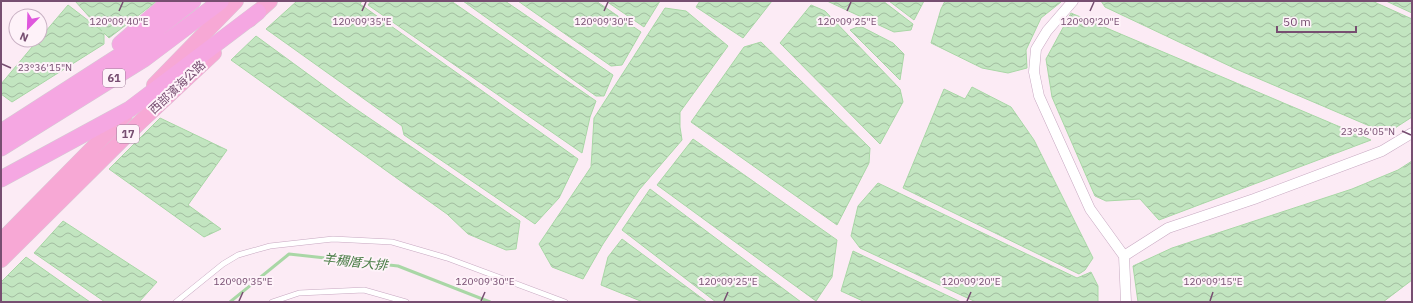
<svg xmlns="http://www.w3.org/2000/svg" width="1413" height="303" font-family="'IBM Plex Sans','Noto Sans TC',sans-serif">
<defs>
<pattern id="water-waves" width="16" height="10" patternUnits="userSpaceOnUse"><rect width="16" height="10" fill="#c2e5c0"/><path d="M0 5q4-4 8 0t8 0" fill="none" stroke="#a2bca0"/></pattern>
</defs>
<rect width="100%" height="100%" fill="#fcebf5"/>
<path fill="url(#water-waves)" stroke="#a9d7a6" d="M75 1H157L109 38 104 33V44L12 102 1 94V84L38 40H40V38L68 5 102 31Z
M297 1H362L360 4 578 159 559 198 535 224 404 135 402 126 266 29Z
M371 1H451L596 101 590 117 582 153 368 5Z
M463 1H505L613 75 604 96H596Z
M518 1H596L641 32 622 65 611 66Z
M606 1H660L644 27Z
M700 1H772L743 38 696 7Z
M827 1H883L913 24 911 30 894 32Z
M889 1H924L914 20Z
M945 1H1058L1061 2 1041 18 1026 50 1027 68 1008 73 982 68 931 43 941 9Z
M1101 1H1372L1412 19V117L1395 128 1372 127 1236 69 1105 7Z
M1386 1H1412V13Z
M811 5 825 11 900 89 903 102 880 144 780 43Z
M665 8 686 11 728 46 680 112V127L682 140 639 190 603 244 583 279 552 267 539 244 591 167 594 118Z
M1071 13 1371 140 1159 220 1140 199 1106 201 1095 196 1052 97 1046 59Z
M860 26 893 43 904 54 900 80 850 30Z
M256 36 353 107 520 221 516 249 506 250 468 234 447 214 231 60Z
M761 42 870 148 869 163 837 225 691 122 744 47Z
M972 87 1011 107 1034 140 1093 258 1085 270 1079 274 903 188 944 89 965 99Z
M160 118 227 150 188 205 221 229 204 237 109 169Z
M693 139 837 240 832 277 816 301 657 185Z
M1412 161V280L1383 302H1138L1133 266 1172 248 1352 189 1398 170Z
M878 183 1077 278 1091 272 1098 286V302H976L860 248 851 236 858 206Z
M650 189 801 302H716L622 230Z
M63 221 157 282 139 302H105L34 253Z
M622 239 707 302H643L601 285 608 257Z
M853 251 961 302H865L841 291Z
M26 257 90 302H1V282Z"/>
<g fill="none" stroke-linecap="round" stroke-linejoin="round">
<path stroke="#a9d7a6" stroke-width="3" d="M230 302 289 254 398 266 490 302"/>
<defs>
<path id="service" d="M176 302 223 264 238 255 270 246 333 239 392 242 447 258 565 302
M272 302 299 293 364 290 406 302"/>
<path id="minor" d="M1073 1 1047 31 1036 49 1034 72 1039 96 1090 209 1124 256 1126 302
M1124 256 1168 228 1254 199 1382 151 1412 133"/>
<path id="primary" d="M249 20 270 1
M154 85 236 1
M1 241 125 115
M1 260 137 125 214 53"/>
<path id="trunk" d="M120 44 170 1
M1 132 138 44 193 1
M1 148 144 59 221 1
M1 179 130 109 258 12"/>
</defs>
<use href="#service" stroke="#c7a8c1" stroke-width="6"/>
<use href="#minor" stroke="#c7a8c1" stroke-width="11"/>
<use href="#primary" stroke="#d6cad4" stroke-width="16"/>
<use href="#trunk" stroke="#d6cad4" stroke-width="17"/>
<use href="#service" stroke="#fff" stroke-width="5"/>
<use href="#minor" stroke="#fff" stroke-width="10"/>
<use href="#primary" stroke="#f7a8d5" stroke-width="15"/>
<use href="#trunk" stroke="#f5a7e2" stroke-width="16"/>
</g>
<path fill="none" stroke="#774e71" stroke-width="1.5" d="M119 11 123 2M362 11 366 2M604 11 608 2M847 11 851 2M1090 11 1094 2M2 64 11 68M1402 131 1411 135M239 301 243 292M481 301 485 292M724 301 728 292M967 301 971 292M1210 301 1213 292"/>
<g text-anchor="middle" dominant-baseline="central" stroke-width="4" stroke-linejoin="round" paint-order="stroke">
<g fill="#fef2f9" stroke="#a07f9a" stroke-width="1">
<rect x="103" y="69" width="22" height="18" rx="3"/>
<rect x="117" y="125" width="22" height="18" rx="3"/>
</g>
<g font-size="11" font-weight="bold" fill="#774e71">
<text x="114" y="78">61</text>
<text x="128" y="134">17</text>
</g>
<g font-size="12" fill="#774e71" stroke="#fef2f9">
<text transform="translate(177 87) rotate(-43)">西部濱海公路</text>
</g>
<g font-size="13" font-style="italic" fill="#457b42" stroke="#fef2f9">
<text transform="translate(355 262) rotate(6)">羊稠厝大排</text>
</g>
</g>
<g font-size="10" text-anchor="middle" fill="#774e71" stroke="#fef2f9" stroke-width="4" stroke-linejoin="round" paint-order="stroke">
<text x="119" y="25">120°09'40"E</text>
<text x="362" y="25">120°09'35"E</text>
<text x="604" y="25">120°09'30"E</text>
<text x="847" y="25">120°09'25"E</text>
<text x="1090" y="25">120°09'20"E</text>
<text x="45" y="71">23°36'15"N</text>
<text x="1368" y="135">23°36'05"N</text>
<text x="243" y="285">120°09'35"E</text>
<text x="485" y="285">120°09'30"E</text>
<text x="728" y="285">120°09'25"E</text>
<text x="971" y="285">120°09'20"E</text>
<text x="1213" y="285">120°09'15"E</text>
</g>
<rect width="1413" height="303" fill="none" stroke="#774e71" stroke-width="4"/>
<g transform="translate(28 28) rotate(203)"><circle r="19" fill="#fef2f9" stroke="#c8b0c3"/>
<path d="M0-3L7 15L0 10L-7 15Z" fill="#df57dd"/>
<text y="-6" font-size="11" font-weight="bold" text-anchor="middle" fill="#774e71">N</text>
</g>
<path d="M1277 26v6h79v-6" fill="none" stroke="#774e71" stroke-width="2"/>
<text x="1283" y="26" font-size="12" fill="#774e71" stroke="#fef2f9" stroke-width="3" paint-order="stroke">50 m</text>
</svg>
